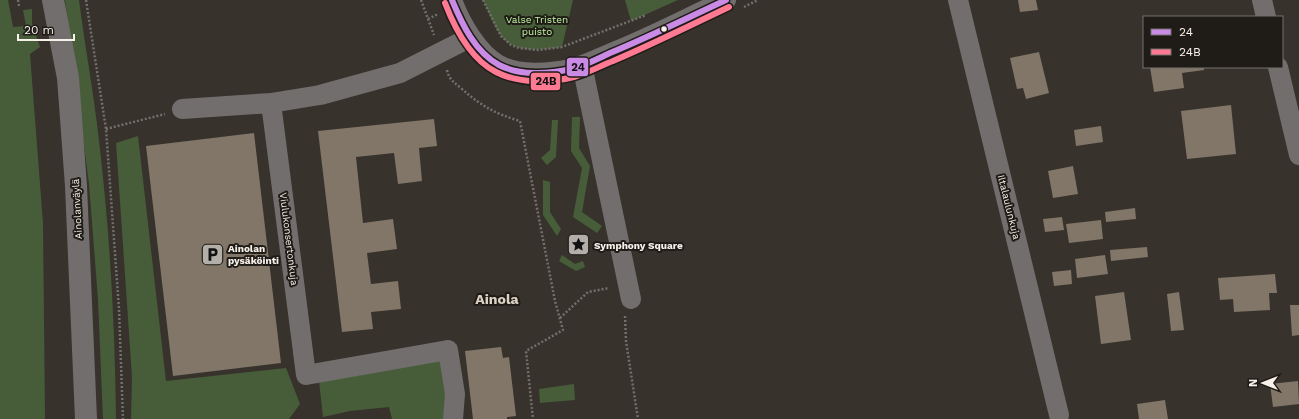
<svg xmlns="http://www.w3.org/2000/svg" width="1299" height="419" font-family="'Work Sans',sans-serif">
<rect width="100%" height="100%" fill="#37322c"/>
<path fill="#475d39" d="M0 0H8L13 27 26 26 23 10 32 9V23L40 47 30 54 43 223 45 419H0Z
M65 0H79C85 47 94 94 99 141 110 233 115 326 116 419H103L98 299 89 184Z
M483 0H573L562 47C541 50 516 54 501 36 494 27 488 10 483 0Z
M625 0H678L631 21Z
M572 117H580L579 148 590 166 582 212 602 226 597 233 573 217 582 168 571 151Z
M552 120H558L556 157 547 165 541 158 550 150Z
M138 136 166 381 286 368 300 404 289 419H131L132 377 116 143Z
M543 180 550 182V212L561 229 557 236 543 215Z
M562 255 575 264 583 261 585 267 576 271 559 261Z
M442 358 447 395 445 419H392L389 407 350 411 323 417 319 381Z
M574 384 575 400 540 403 539 389Z"/>
<path fill="#817668" d="M1018 0H1036L1038 10 1020 12Z
M1039 52 1049 93 1026 99 1023 88 1017 89 1010 58Z
M1150 67H1204V70L1182 73 1184 88 1154 92Z
M1231 105 1236 154 1187 159 1181 111Z
M434 119 437 146 419 148 422 181 398 184 394 153 356 157 363 223 393 219 397 249 367 253 371 284 398 281 401 309 371 312 373 329 342 332 318 131Z
M1101 126 1103 142 1076 146 1074 130Z
M254 133 281 363 173 376 146 146Z
M1073 166 1078 194 1053 198 1048 171Z
M1135 208 1136 219 1106 222 1105 212Z
M1062 217 1064 230 1045 232 1043 219Z
M1101 220 1103 239 1069 243 1066 224Z
M1147 247 1148 257 1111 261 1110 250Z
M1105 255 1108 274 1077 278 1075 259Z
M1071 270 1072 284 1054 286 1052 272Z
M1275 274 1277 293H1269L1270 310 1234 312 1233 299 1220 300 1218 278Z
M1124 292 1131 340 1101 344 1095 296Z
M1179 292 1184 330 1171 331 1167 294Z
M1290 305H1299V335L1292 336Z
M501 347 503 358 509 357 516 416 507 417V419H473L465 351Z
M1298 381 1299 404 1273 407 1270 384Z
M1165 400 1168 419H1139L1137 404Z"/>
<g fill="none" stroke-linecap="round" stroke-linejoin="round">
<path stroke="#736f6d" stroke-width="2.5" stroke-dasharray="2 2" stroke-linecap="butt" d="M18 0 19 6
M86 0 106 129 119 309 123 419
M421 0 434 35
M483 0 501 36 511 45 519 48 538 50 562 47 646 15
M744 7 758 0
M428 19 438 14
M447 70C449 80 455 83 462 89 481 106 496 114 520 121L555 301 563 330 526 351 533 419
M106 129 165 114
M625 316 626 341 638 419
M560 318 588 292 609 288"/>
<path stroke="#716e6d" stroke-width="20" d="M452 0C460 22 478 54 499 65 518 76 550 73 571 69 586 65 601 57 616 51 653 36 689 17 726 0
M958 0 1059 415
M1262 0 1266 17
M582 65 631 299
M1278 67 1299 155
M271 103 306 375 448 350 455 394 453 419
M182 109 271 103 320 95 400 73 471 37"/>
<path stroke="#726e6d" stroke-width="22" d="M53 0 68 78 76 186 86 419"/>
<defs>
<path id="bus-1" d="M452 0C462 24 475 52 499 65 520 76 549 74 571 69 584 66 597 59 610 53 649 37 687 18 726 0"/>
<path id="bus-2" d="M445 3C455 29 470 59 496 72 519 84 550 83 574 77 588 73 600 66 613 61 653 44 691 25 729 7"/>
</defs>
<use href="#bus-1" stroke="#1f1b16" stroke-width="9"/>
<use href="#bus-2" stroke="#1f1b16" stroke-width="9"/>
<use href="#bus-1" stroke="#ca8be6" stroke-width="6"/>
<use href="#bus-2" stroke="#fe7a93" stroke-width="6"/>
</g>
<defs>
<symbol id="sight-square" viewBox="-11 -11 22 22"><rect x="-9" y="-9" width="18" height="18" rx="4" fill="#b4aea8" stroke="#1f1b16"/><path d="M0-6L1.8-2.2L6-1.7L2.9 1.2L3.7 5.4L0 3.3L-3.7 5.4L-2.9 1.2L-6-1.7L-1.8-2.2Z" fill="#111"/></symbol>
<symbol id="parking-square" viewBox="-11 -11 22 22"><rect x="-9" y="-9" width="18" height="18" rx="4" fill="#b4aea8" stroke="#1f1b16"/><path d="M-3.5-5.5H1a3.5 3.5 0 0 1 0 7H-1V5.5H-3.5ZM-1-3.4V-.6H.8a1.4 1.4 0 0 0 0-2.8Z" fill="#111"/></symbol>
</defs>
<g fill-rule="evenodd">
<use href="#sight-square" x="566" y="232" width="25" height="25"/>
<use href="#parking-square" x="200" y="242" width="25" height="25"/>
</g>
<circle fill="#f7f1ea" stroke="#1f1b16" stroke-width="1.5" cx="664" cy="29" r="3.5"/>
<g text-anchor="middle" dominant-baseline="central" stroke-width="4" stroke-linejoin="round" paint-order="stroke">
<g font-size="10" fill="#c0f5a4" stroke="#1f1b16">
<text x="537" y="19">Valse Tristen<tspan x="537" dy="12">puisto</tspan></text>
</g>
<g font-size="10" fill="#f7f1ea" stroke="#1f1b16">
<text transform="translate(1009 207) rotate(76)">Iltalaulunkuja</text>
<text transform="translate(77 209) rotate(-93)">Ainolanväylä</text>
<text transform="translate(289 239) rotate(83)">Viulukonsertonkuja</text>
</g>
<g font-size="10" font-weight="bold" fill="#f7f1ea" stroke="#1f1b16" text-anchor="start">
<text x="594" y="245">Symphony Square</text>
<text x="228" y="248">Ainolan<tspan x="228" dy="12">pysäköinti</tspan></text>
</g>
<g font-size="14" font-weight="bold" fill="#ddd2c5" stroke="#1f1b16">
<text x="497" y="299">Ainola</text>
</g>
</g>
<g stroke="#1f1b16" stroke-width="1.5">
<rect x="566" y="57" width="23" height="20" rx="4" fill="#ca8be6"/>
<rect x="530" y="72" width="31" height="19" rx="4" fill="#fe7a93"/>
</g>
<g font-size="11" text-anchor="middle" font-weight="bold" fill="#111">
<text x="578" y="71">24</text>
<text x="546" y="85">24B</text>
</g>
<rect x="1143" y="16" width="140" height="52" fill="#1f1b16" stroke="#75716b"/>
<rect x="1151" y="29" width="20" height="6" fill="#ca8be6" stroke="#75716b"/>
<text x="1179" y="36" font-size="12" fill="#f7f1ea">24</text>
<rect x="1151" y="49" width="20" height="6" fill="#fe7a93" stroke="#75716b"/>
<text x="1179" y="56" font-size="12" fill="#f7f1ea">24B</text>
<g transform="translate(1263 383) rotate(270)" stroke="#1f1b16" stroke-width="3" paint-order="stroke">
<path d="M0-3L7 15L0 10L-7 15Z" fill="#f7f1ea"/>
<text y="-6" font-size="11" font-weight="bold" text-anchor="middle" fill="#f7f1ea">N</text>
</g>
<path d="M18 34v6h56v-6" fill="none" stroke="#f7f1ea" stroke-width="2"/>
<text x="24" y="34" font-size="12" fill="#f7f1ea" stroke="#1f1b16" stroke-width="3" paint-order="stroke">20 m</text>
</svg>
